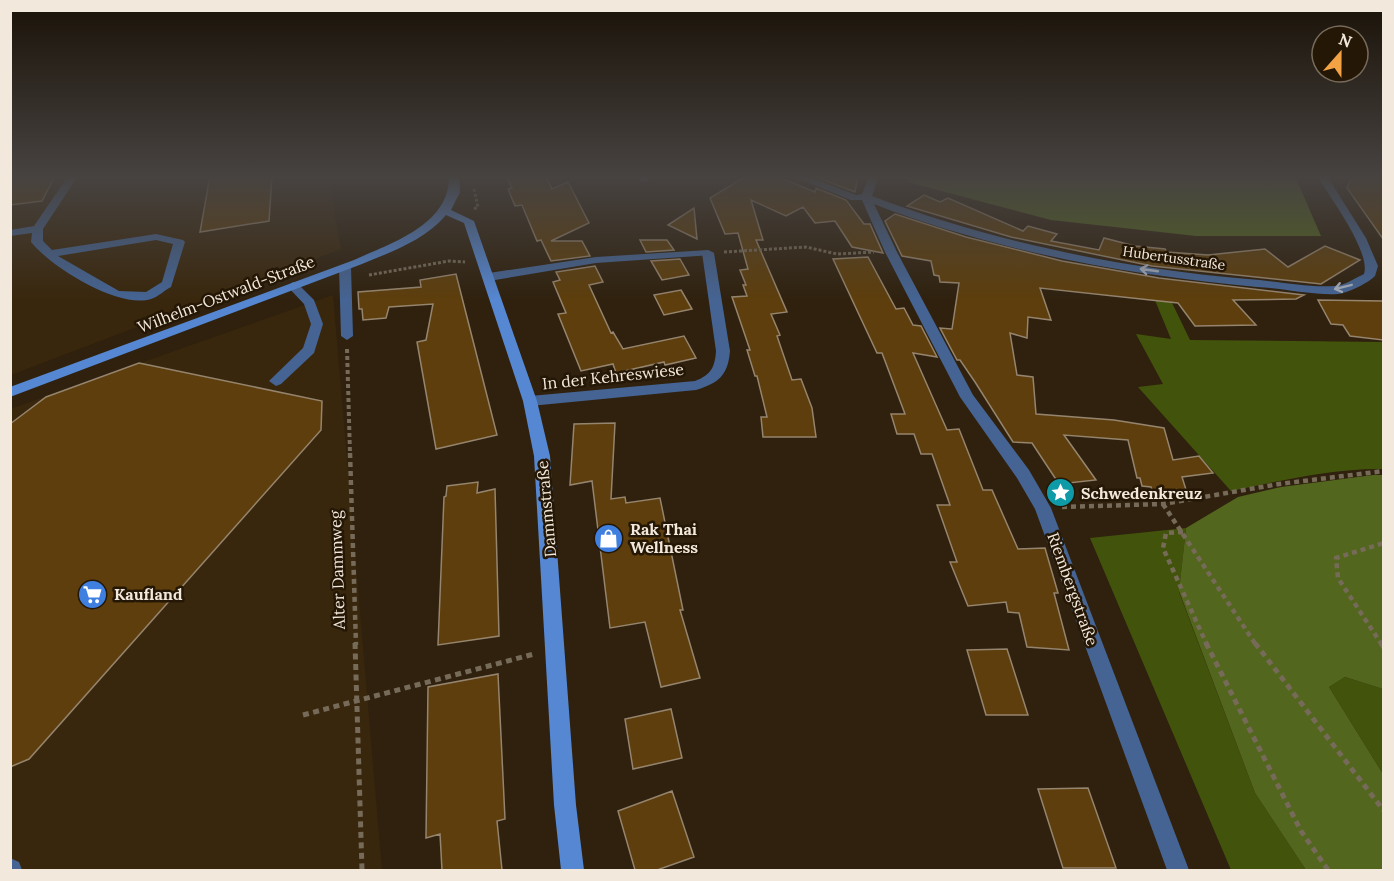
<svg xmlns="http://www.w3.org/2000/svg" width="1394" height="881" font-family="Lora,serif">
<rect width="100%" height="100%" fill="#2f210e"/>
<path fill="#39270d" d="M11 176H328L341 249 11 375Z
M333 295 382 870H11L10 409Z"/>
<path fill="#42540c" d="M1145 276 1160 278 1190 340 1383 342V469C1333 468 1280 481 1231 491L1138 387 1163 384 1136 334 1171 339Z
M1186 528 1179 592 1255 793 1306 870H1231L1090 538Z
M1345 677 1383 689V774L1329 687Z"/>
<path fill="#52661d" d="M903 176H1295L1321 236H1196L1051 220 908 182Z
M1373 475H1384L1383 689 1345 677 1329 687 1383 774V870H1306L1255 793 1179 591 1186 528 1238 497 1281 487Z"/>
<path fill="#5d3e0c" stroke="#95846e" stroke-width="1.5" d="M10 176H55L42 201 10 205Z
M210 176H272L269 221 200 232Z
M506 176H546L552 189 568 182 589 223 551 241H582L590 256 551 261 541 240 537 241 522 205 515 206 508 189 512 188Z
M746 176H776L815 192 816 188 846 200 864 224H870L883 253 852 247 835 221 815 223 803 207 786 216 751 200 763 240H756L787 312 771 314 780 335 777 336 792 380 801 379 812 408 816 437H763L761 417H767L757 376H755L747 350H750L732 297 747 296 743 285H746L740 270 748 269 738 233 725 234 710 198Z
M819 176H858L855 192 818 178Z
M1352 176H1383V239L1347 188Z
M924 195 940 202 948 198 1023 231 1028 226 1057 234 1051 241 1099 250 1104 238 1135 246 1165 249 1167 252 1208 255 1265 249 1288 267 1325 246 1360 260 1321 284 1152 266 1011 237 907 206Z
M694 208 697 239 668 225Z
M895 214 966 237 1062 261 1159 278 1304 295 1296 299 1233 300 1256 325 1195 326 1178 303 1040 288 1051 320 1028 317 1027 338 1010 333 1017 375 1033 377 1036 414 1114 420 1164 428 1173 460 1199 456 1213 473 1182 477 1187 493 1152 490 1151 487 1142 486 1140 478H1137L1128 440 1064 435 1096 480 1059 484 1032 443 1013 442 975 382 960 360H957L940 328 952 329 959 283 940 282 939 276 934 275 931 261 902 256 885 221Z
M640 240H667L674 250 646 252Z
M868 257 896 309 904 308 913 325 921 326 937 357 913 353 947 430 959 429 983 490H992L1018 549 1045 548 1058 593H1054L1069 650 1027 647 1019 613 1008 612 1006 602 968 606 950 562H957L937 505H950L932 454H921L914 434H897L891 414H905L882 353H877L833 259Z
M680 259 689 275 662 280 651 261Z
M595 266 603 282 589 285 611 333 613 332 623 349 684 336 696 358 665 365 664 362 616 373 613 364 581 371 558 314 566 313 553 282 560 280 556 272Z
M456 274 497 435 436 449 417 342 426 340 433 304 389 307 386 318 363 320 362 309H359L358 292 421 287 420 280Z
M681 290 692 309 664 315 654 295Z
M1318 300 1383 301V340L1350 336 1343 325 1331 324Z
M139 363 322 401 321 430 29 759 10 767V424L46 397Z
M615 423 611 499 625 497 626 503 660 498 683 610H680L700 678 661 687 645 622 610 628 592 481 570 485 574 424Z
M478 482 477 493 495 489 499 636 438 645 444 497 446 496 447 486Z
M1007 649 1028 715H986L967 650Z
M498 674 505 819 497 821 502 870H442L440 834 426 838 428 687Z
M671 709 682 758 633 769 625 719Z
M1088 788 1116 868H1063L1038 789Z
M672 791 694 857 657 870H635L618 811Z"/>
<g fill="none" stroke-linecap="round" stroke-linejoin="round">
<path stroke="#766a59" stroke-width="3" stroke-dasharray="3 2" stroke-linecap="butt" d="M474 189 478 207 474 209
M724 252 806 247 837 254 874 252
M369 275 449 261 465 262"/>
<path stroke="#766a59" stroke-width="4" stroke-dasharray="4 3" stroke-linecap="butt" d="M347 349 350 454"/>
<path stroke="#766a59" stroke-width="4.5" stroke-dasharray="5 4" stroke-linecap="butt" d="M350 453 356 645
M1163 504 1256 645
M1062 507 1163 504 1279 484 1384 471
M1183 532 1166 533 1163 548 1207 645
M1382 645 1338 578 1336 558 1384 543"/>
<path stroke="#766a59" stroke-width="5" stroke-dasharray="6 4.5" stroke-linecap="butt" d="M355 643 362 870
M1206 643 1301 831 1328 870
M1255 643 1384 811
M1381 643 1384 648
M303 715 534 654"/>
<path fill="#456493" fill-rule="evenodd" d="M68 176H78L43 229V241L52 250 156 234 183 240 185 242 171 287C165 290 158 297 151 299 118 309 51 267 31 242L32 233 10 236V230L34 226ZM156 240 173 244 162 282 146 292 119 291 58 256Z
M643 176H656L644 183 639 180Z
M708 250 714 253 712 255 596 263 489 281 483 277 489 273 596 257Z
M345 264 351 267 353 336 347 340 341 336 339 267Z
M293 282 297 283 314 300 323 324 314 353 281 384 276 386 269 381 303 348 311 324 304 304 287 286Z
M10 858 19 862 22 870H10Z"/>
<path fill="#456493" fill-rule="evenodd" d="M792 176H807L856 195 862 194 869 176H879L872 196C992 242 1120 268 1248 279 1275 281 1308 288 1334 286 1344 286 1355 278 1364 274 1371 252 1330 197 1317 176H1327L1366 238 1378 266 1375 276C1368 283 1348 293 1338 294 1318 296 1279 288 1257 287 1127 275 995 251 874 204L897 252 973 395 1029 470 1051 508 1189 870H1167L1035 509 1017 478 960 397 885 252 862 200H851Z
M708 250 714 253 730 351C728 375 719 383 696 390L530 406 525 404 523 401 530 396 695 381C711 375 715 367 716 351L702 253Z"/>
<path fill="#5587d2" fill-rule="evenodd" d="M449 176H459L460 192 451 210 474 221 537 401 550 456 576 805 584 870H561L554 805 534 456 523 401 464 223 446 215C425 240 391 252 362 264L10 397V387L354 260C391 243 450 225 449 176Z"/>
</g>
<defs><path id="oneway-shaft" d="M-6 0H5M1.5-3L5.5 0L1.5 3" fill="none" stroke-width="1.6" stroke-linecap="round" stroke-linejoin="round" transform="scale(1.5)"/></defs>
<g stroke="#a4adbb">
<use href="#oneway-shaft" transform="translate(1149 270) rotate(-172)"/>
<use href="#oneway-shaft" transform="translate(1343 287) rotate(166)"/>
</g>
<linearGradient id="sky" x2="0" y2="1"><stop stop-color="#1a1208"/><stop offset="0.59" stop-color="#474341"/><stop offset="1" stop-color="#474341" stop-opacity="0"/></linearGradient>
<rect width="1394" height="300" fill="url(#sky)"/>
<defs>
<symbol id="sight-disc" viewBox="-11 -11 22 22"><circle r="9.5" fill="#0f9aa8" stroke="#251705"/><path d="M0-6L1.8-2.2L6-1.7L2.9 1.2L3.7 5.4L0 3.3L-3.7 5.4L-2.9 1.2L-6-1.7L-1.8-2.2Z" fill="#fff"/></symbol>
<symbol id="shop-disc" viewBox="-11 -11 22 22"><circle r="9.5" fill="#3f7fe0" stroke="#251705"/><path d="M-5-2.5h2.3a2.7 3.5 0 0 1 5.4 0H5L5.5 6h-11ZM-1.5-2.5h3a1.5 2.3 0 0 0-3 0Z" fill="#fff"/></symbol>
<symbol id="supermarket-disc" viewBox="-11 -11 22 22"><circle r="9.5" fill="#3f7fe0" stroke="#251705"/><path d="M-6-5.5h2.5l.6 2H6L4.5 2H-2.5L-4.4-4H-6ZM-1.5 3.2a1.3 1.3 0 1 0 .1 0ZM3 3.2a1.3 1.3 0 1 0 .1 0Z" fill="#fff"/></symbol>
</defs>
<g fill-rule="evenodd">
<use href="#sight-disc" x="1044" y="476" width="33" height="33"/>
<use href="#shop-disc" x="592" y="522" width="33" height="33"/>
<use href="#supermarket-disc" x="76" y="578" width="33" height="33"/>
</g>
<g text-anchor="middle" dominant-baseline="central" stroke-width="5" stroke-linejoin="round" paint-order="stroke">
<g font-size="14" fill="#f2e8dc" stroke="#251705">
<text transform="translate(1174 258) rotate(8)">Hubertusstraße</text>
</g>
<g font-size="16" fill="#f2e8dc" stroke="#251705">
<text transform="translate(226 294) rotate(-21)">Wilhelm-Ostwald-Straße</text>
<text transform="translate(613 376) rotate(-6)">In der Kehreswiese</text>
<text transform="translate(546 509) rotate(-95)">Dammstraße</text>
<text transform="translate(337 570) rotate(-92)">Alter Dammweg</text>
<text transform="translate(1073 589) rotate(70)">Riembergstraße</text>
</g>
<g font-size="16" font-weight="bold" fill="#f2e8dc" stroke="#251705" text-anchor="start">
<text x="1081" y="493">Schwedenkreuz</text>
<text x="630" y="529">Rak Thai<tspan x="630" dy="18">Wellness</tspan></text>
<text x="114" y="594">Kaufland</text>
</g>
</g>
<rect width="1394" height="881" fill="none" stroke="#f2e8dc" stroke-width="24"/>
<g transform="translate(1340 54) rotate(21)"><circle r="28" fill="#251705" stroke="#776b5b" stroke-width="1.5"/>
<path d="M0-4.5L10 22L0 15L-10 22Z" fill="#f4a344"/>
<text y="-9" font-size="16" font-weight="bold" text-anchor="middle" fill="#f2e8dc">N</text>
</g>
</svg>
